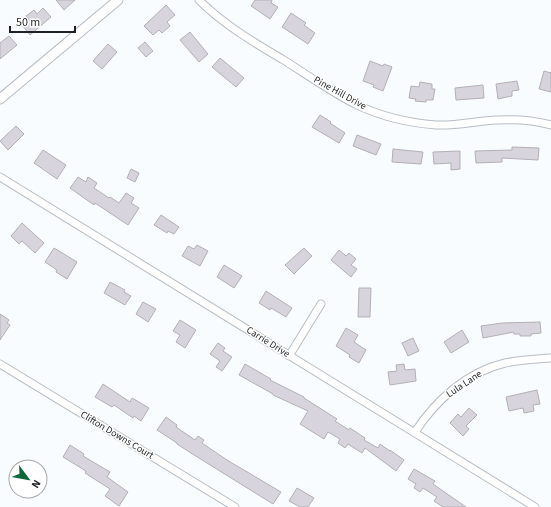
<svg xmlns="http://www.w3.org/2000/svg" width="551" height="507" font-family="'Source Sans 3',sans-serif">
<rect width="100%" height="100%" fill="#f9fcff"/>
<path fill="#d8d4dd" stroke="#b3afb7" d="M56 0H75L64 10Z
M255 0H272L271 3 278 7 270 19 251 6Z
M166 5 175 15 167 22 170 26 162 33 159 30 153 35 144 26Z
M43 8 51 17 30 35 22 25 29 19 26 16 34 10 37 14Z
M291 13 306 23 304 25 315 33 308 44 282 27Z
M190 32 208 54 199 62 180 40Z
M9 36 17 45 0 59V43Z
M145 42 153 51 146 57 138 48Z
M108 44 117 52 102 69 93 61Z
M220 58 244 78 236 87 212 67Z
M370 61 383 66 384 64 392 67 383 91 373 87 374 85 363 81Z
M544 71 551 73V92L539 89Z
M517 81 519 90 512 91V96L498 99 496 84Z
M420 82 432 84V89H435L433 100H426V102L415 101 416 99 409 98 411 86 419 87Z
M483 85 484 98 456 100 455 88Z
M320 115 331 122 330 123 345 133 339 143 312 127Z
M16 126 24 134 8 150 0 141Z
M357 135 381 144 376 155 353 146Z
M512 147 539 148 538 160 502 158V162L476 163 475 151 512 150Z
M393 149 423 152 421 164 392 162Z
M43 150 66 165 57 179 34 163Z
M460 151V169L451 170V163L434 164 433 152Z
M131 169 139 173 135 182 127 178Z
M78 177 86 182 88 177 97 183 94 188 109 198 110 197 119 203 126 193 134 198 131 203 139 208 128 225 95 203 94 205 70 188Z
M161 215 179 227 174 234 168 231 167 233 154 225Z
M22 223 44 243 35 253 22 241 19 244 11 236Z
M197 245 208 251 200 266 182 256 188 246 194 249Z
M54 248 77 262 67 279 56 272 57 270 45 262Z
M304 248 312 256 294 274 285 265Z
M339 250 346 256 349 253 356 259 351 265 357 269 351 277 331 260Z
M224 265 242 276 234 288 217 277Z
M110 282 125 290 124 292 131 296 125 305 104 293Z
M359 288H371L370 317H358Z
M266 291 292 308 286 317 271 308 270 310 259 303Z
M143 302 156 309 148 322 136 314Z
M0 314 9 320 7 323 10 325 0 340Z
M180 320 196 330 185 348 176 342 180 335 173 331Z
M540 322 541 333 531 334V336H520V334H514V332L483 338 481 326 502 323Z
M346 328 358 335 354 342 366 350 359 363 349 357 350 355 336 346Z
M462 330 469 342 451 353 444 342Z
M413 338 419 351 408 356 402 343Z
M218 343 225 348 223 351 232 357 222 371 216 367 220 361 210 354Z
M245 364 271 379 270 380 304 397V398L337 419 335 421 349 430 350 428 365 438 364 440 378 448 380 444 390 451V450L404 460 396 471 365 448 362 453 348 444 345 448 338 443 340 439 328 432 324 439 300 424 308 411 273 395V394L239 375Z
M404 364 405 370 415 369 416 381 390 385 388 372 397 371 396 365Z
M103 384 130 402 132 398 149 408 141 421 134 416 133 418 114 405 112 407 95 397Z
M537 390 540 404 533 405 534 411 524 413 523 408 509 411 506 397Z
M469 408 477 415 466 426 469 429 463 436 450 423 458 414 461 417Z
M166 417 177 425 176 427 195 440 198 436 204 440 202 443 227 460 281 492 273 504 194 455 177 444V443L157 430Z
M70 445 84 454 83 456 110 472 107 477 128 492 119 506 105 496 110 489 85 473 86 471 63 457Z
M414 469 435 481 433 484 466 507H443L434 501 437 497 423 488 420 492 414 488 416 484 408 479Z
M297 488 314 498 308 507H300L289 501Z"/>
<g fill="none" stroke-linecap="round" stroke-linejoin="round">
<defs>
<path id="minor" d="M199 0C223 24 253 42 282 59 306 74 330 91 355 104 380 116 409 123 436 125 457 126 476 121 497 120 515 119 534 120 551 125
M0 177 535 507
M289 356 321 304
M0 364 235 507
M415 432C436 400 467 372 505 363 520 360 536 359 551 358"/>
<path id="tertiary" d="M0 99 118 0"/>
</defs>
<use href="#minor" stroke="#b7bdc4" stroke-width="9"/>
<use href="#tertiary" stroke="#b7bdc4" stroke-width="11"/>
<use href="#minor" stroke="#fff" stroke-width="7"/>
<use href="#tertiary" stroke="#fff" stroke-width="9"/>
</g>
<g text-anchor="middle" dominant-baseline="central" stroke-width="3" stroke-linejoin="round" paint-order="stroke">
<g font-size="10" fill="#1f2124" stroke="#fff">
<text transform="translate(340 93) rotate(29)">Pine Hill Drive</text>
<text transform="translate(268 342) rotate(32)">Carrie Drive</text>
<text transform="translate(464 384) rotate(-34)">Lula Lane</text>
<text transform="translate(117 435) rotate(31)">Clifton Downs Court</text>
</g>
</g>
<g transform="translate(28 479) rotate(122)"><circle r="19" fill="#ffffff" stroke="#a5a6a7"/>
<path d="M0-3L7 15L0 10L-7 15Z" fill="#0b683b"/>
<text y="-6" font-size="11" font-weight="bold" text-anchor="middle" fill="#1f2124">N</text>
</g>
<path d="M10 26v6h65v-6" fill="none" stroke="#1f2124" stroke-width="2"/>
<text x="16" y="26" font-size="12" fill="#1f2124" stroke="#ffffff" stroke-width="3" paint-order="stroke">50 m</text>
</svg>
